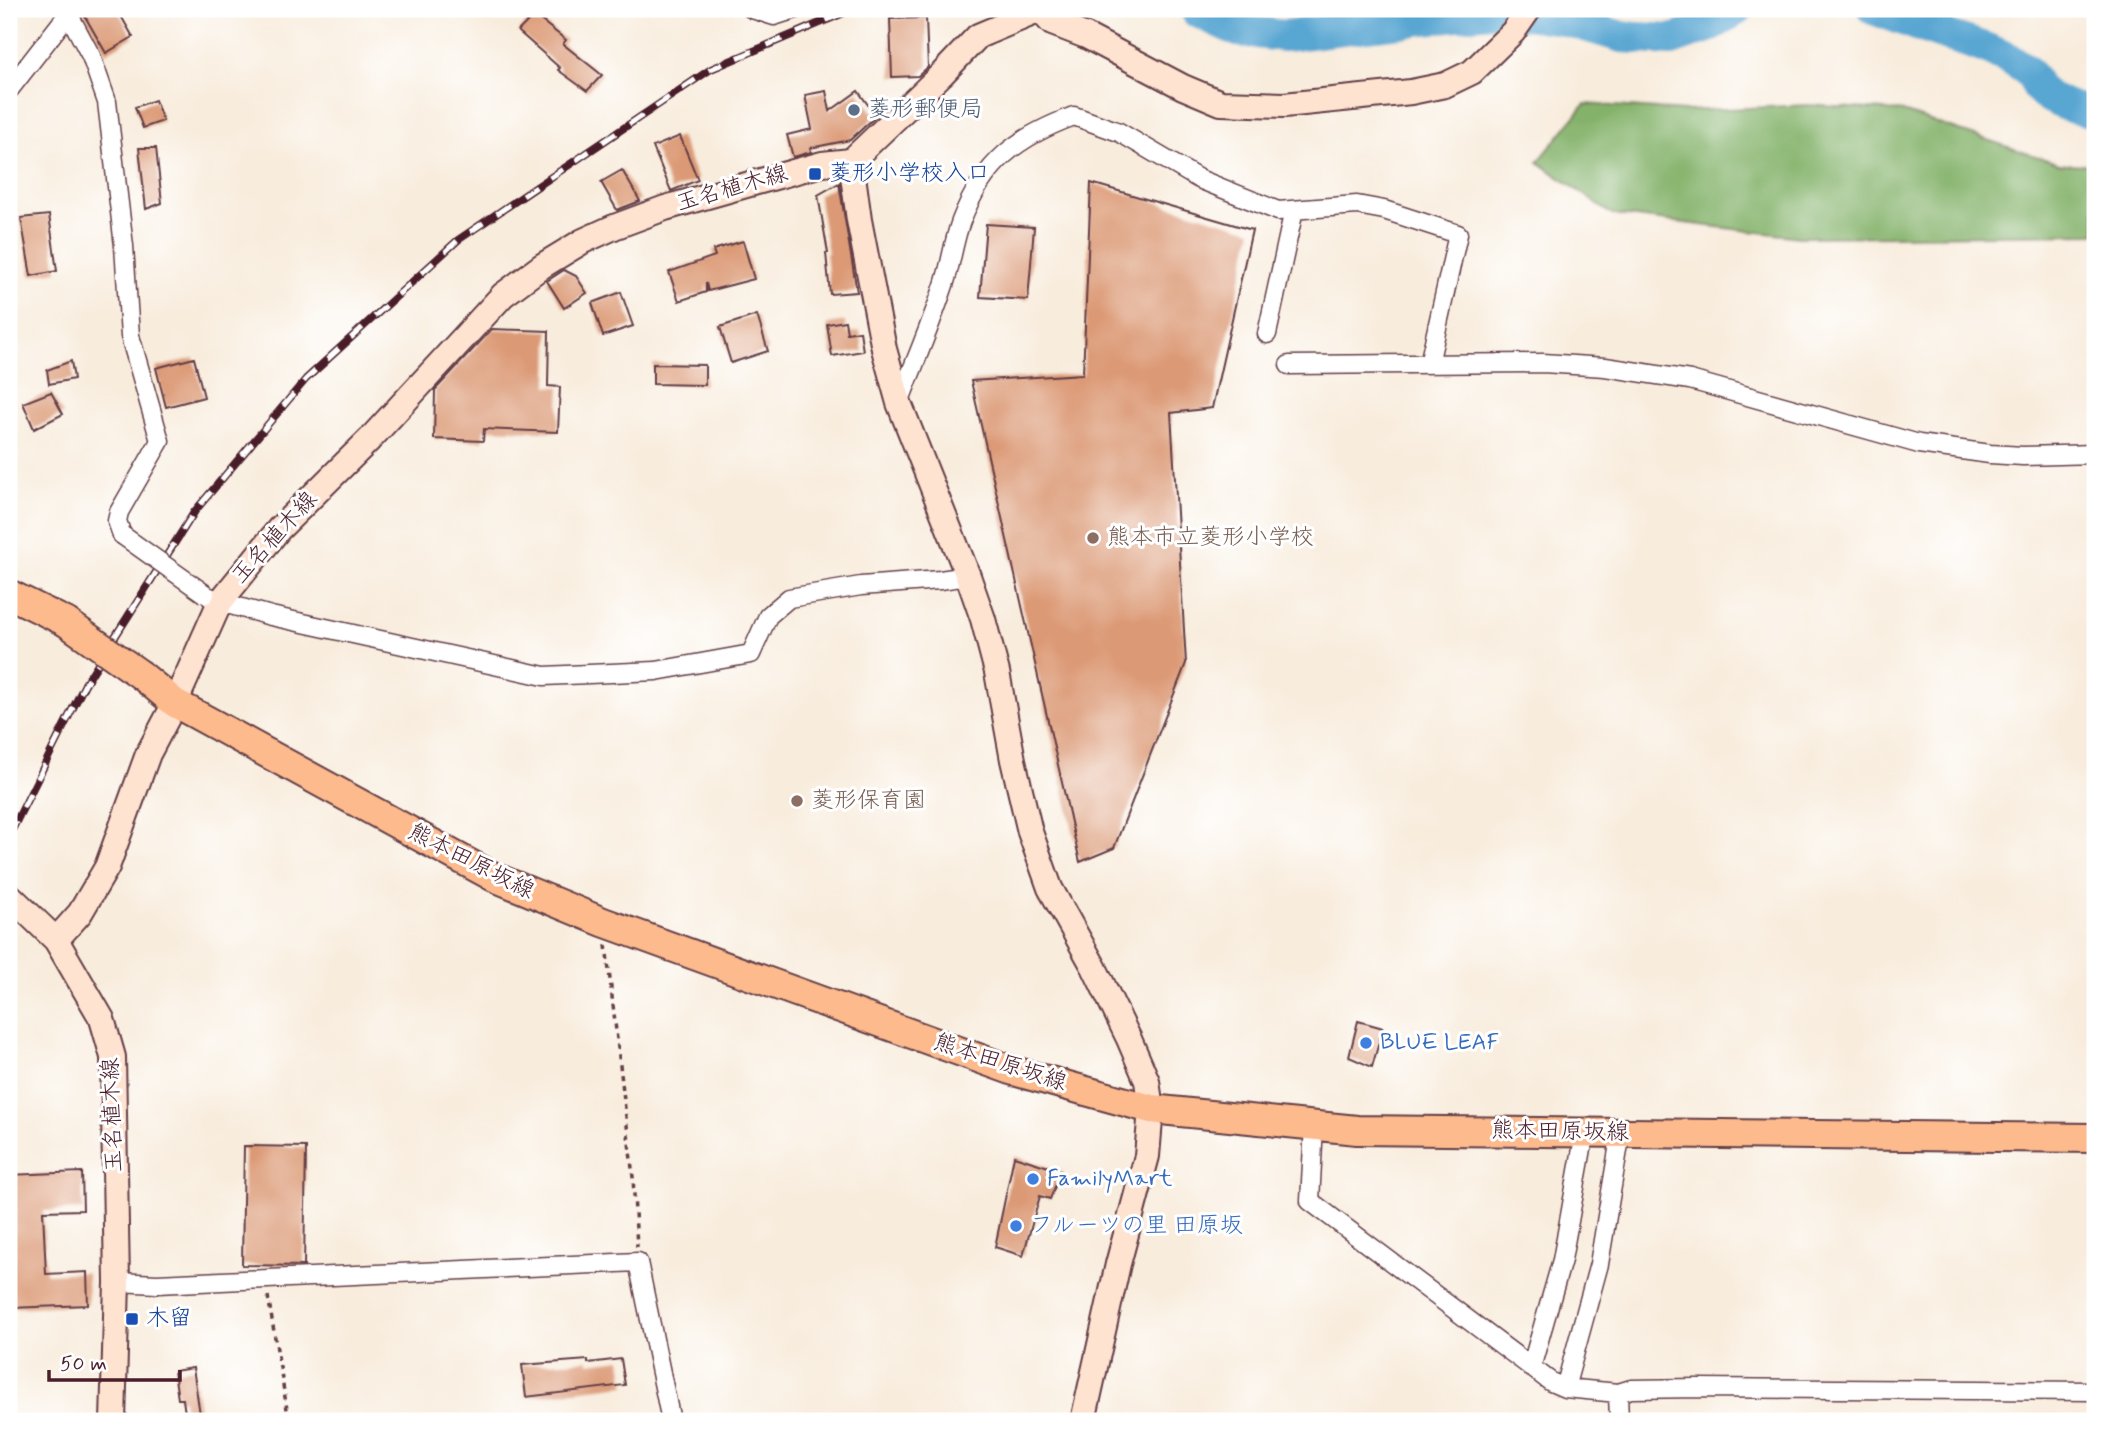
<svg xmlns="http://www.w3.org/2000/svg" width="2104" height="1430" font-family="Mynerve,'Klee One',sans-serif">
<rect width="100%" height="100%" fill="#fff"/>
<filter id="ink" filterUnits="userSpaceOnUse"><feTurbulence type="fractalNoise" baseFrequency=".0143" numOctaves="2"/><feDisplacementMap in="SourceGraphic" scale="14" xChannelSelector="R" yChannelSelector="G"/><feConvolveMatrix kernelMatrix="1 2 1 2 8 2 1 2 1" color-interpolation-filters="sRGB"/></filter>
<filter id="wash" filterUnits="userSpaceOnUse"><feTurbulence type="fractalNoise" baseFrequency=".00686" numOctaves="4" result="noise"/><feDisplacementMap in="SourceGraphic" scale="28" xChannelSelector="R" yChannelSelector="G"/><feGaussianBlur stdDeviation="1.57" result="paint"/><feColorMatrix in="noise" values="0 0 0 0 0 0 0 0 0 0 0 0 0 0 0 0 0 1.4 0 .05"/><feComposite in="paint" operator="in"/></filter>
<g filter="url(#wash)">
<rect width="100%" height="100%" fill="#f8ecdc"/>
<path fill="#84b26b" stroke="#67684b" stroke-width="2" d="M1585 104 1685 111 1808 105 1900 111 2060 164 2095 165V234L1799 237 1611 214 1538 162Z"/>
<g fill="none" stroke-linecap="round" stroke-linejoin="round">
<path stroke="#59a6d2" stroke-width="5" d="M1194 9 1197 12"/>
<path stroke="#59a6d2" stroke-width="32" d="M1873 9C1897 17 1920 27 1945 35 1973 44 2000 51 2025 69 2033 75 2034 83 2040 90 2049 100 2083 114 2095 111
M1197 12 1238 31 1285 36 1497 10 1561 19 1622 37 1672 40 1711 26 1738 9"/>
</g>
<g id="blocks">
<path fill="#db9975" d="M83 9H117L133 37 106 53 83 13Z
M534 15 566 40 563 44 602 75 587 91 558 70 560 68 518 31Z
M926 18 928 67 918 76 892 77 890 19Z
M826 91 830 111 858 91 876 116 850 140 810 148 811 152 793 157 787 135 812 129 805 95Z
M155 100 163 121 143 128 135 107Z
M680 136 698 180 671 191 653 147Z
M139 148H156L162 203 146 209Z
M622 170 640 201 617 210 601 182Z
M839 183 857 292 830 294 826 253H828L818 195Z
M1091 183 1252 230 1212 408 1171 413 1186 663 1114 848 1080 862 971 381 1083 374Z
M49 215 57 271 31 276 21 218Z
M986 224 1034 227 1028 300 980 297Z
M743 241 754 279 708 291 706 283V292L679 301 669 272 715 256 713 250Z
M564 270 576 276 587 293 564 308 547 281Z
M621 292 633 326 603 336 592 303Z
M757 315 768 351 731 363 720 327Z
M845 321 847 333 860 331 863 351 832 356 827 324Z
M492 329 549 331 548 386 560 387 558 432 484 429 483 441 434 439 435 390Z
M194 358 204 397 166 407 156 368Z
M71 361 74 379 49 384 47 370Z
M653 364 705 365V385L653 384Z
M51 392 63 414 34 429 23 403Z
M1358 1021 1383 1028 1372 1067 1349 1057Z
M244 1146 306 1147 304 1266 242 1265Z
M1014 1156 1061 1171 1050 1199 1040 1196 1023 1256 995 1247Z
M82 1172 83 1210 43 1211 46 1274 87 1272 88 1305 9 1308V1175Z
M621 1359 625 1385 526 1397 522 1365 588 1360V1363Z
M193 1368 201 1421H186L183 1399H178L174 1371Z"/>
</g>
</g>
<g filter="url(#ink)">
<use href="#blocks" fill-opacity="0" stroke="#643e46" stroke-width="2"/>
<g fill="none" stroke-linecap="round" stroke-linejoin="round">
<defs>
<path id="street" d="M752 9 774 16 796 9
M68 13 91 56 107 102 124 246 130 336 160 441 119 512 117 521 122 535
M9 90 72 9
M1267 334 1294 210
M1289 365 1543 363 1605 367 1690 380 1919 444 1990 454 2023 456 2095 454
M899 403C914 364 930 327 943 288 951 266 953 242 961 221 984 162 1017 137 1074 116L1119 132 1199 179 1278 211 1357 205 1384 210 1458 234 1429 364
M210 597 220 602 271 616 544 676 656 671 751 654 768 616 789 598 861 586 940 580 968 576
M1314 1125 1310 1201 1551 1382 1565 1388 1618 1393 1631 1389 1698 1388 2095 1391
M117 1282 157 1284 638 1262 671 1421
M1531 1368 1562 1260 1585 1132
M1565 1388 1599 1264 1621 1132
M1618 1393 1619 1421"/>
<path id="secondary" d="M1040 10 1052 23 1086 36 1183 87 1221 103 1284 105 1411 92 1445 85 1472 72 1513 32 1529 9
M851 161 859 220 884 349 899 403 968 576 983 619 997 672 1013 760 1030 832 1050 888 1094 967 1129 1039 1147 1081 1151 1109 1147 1156 1118 1264 1083 1421
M9 895 56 940 102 1019 113 1057 117 1282 113 1421
M56 940 80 913 107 867 148 754 175 703 220 602 279 529 371 438 503 295 542 266 583 241 614 227 665 208 757 182 822 164 851 161 942 74 978 36 1040 10"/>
<path id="primary" d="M9 594 66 622
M141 675 175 703 494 877 603 922 1014 1071 1151 1109 1357 1130 2095 1138"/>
</defs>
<use href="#street" stroke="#643e46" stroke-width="21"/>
<use href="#secondary" stroke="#643e46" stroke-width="28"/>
<use href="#primary" stroke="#643e46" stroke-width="32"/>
<path stroke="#643e46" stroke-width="3.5" stroke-dasharray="5 5" stroke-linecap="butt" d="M606 945 633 1177 637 1247
M268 1296 289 1421"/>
<use href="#street" stroke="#fff" stroke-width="18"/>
<use href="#secondary" stroke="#fee3d1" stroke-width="24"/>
<use href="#primary" stroke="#fcba8d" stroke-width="28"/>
<defs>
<path id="rail" d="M9 836 85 684 195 511 306 379 458 240 711 69 853 9"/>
</defs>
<use href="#rail" stroke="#4a1f2b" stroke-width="8"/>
<use href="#rail" stroke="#fff" stroke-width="5" stroke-dasharray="16" stroke-linecap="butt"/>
<defs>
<path id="street-bridge" d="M122 535 205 594"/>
<path id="primary-bridge" d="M66 622 141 675"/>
</defs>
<use href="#street-bridge" stroke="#643e46" stroke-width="21" stroke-linecap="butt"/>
<use href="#primary-bridge" stroke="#643e46" stroke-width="32" stroke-linecap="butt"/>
<use href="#street-bridge" stroke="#fff" stroke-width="18"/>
<use href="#primary-bridge" stroke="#fcba8d" stroke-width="28"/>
</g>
</g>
<circle fill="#5c6f8a" stroke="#fff" stroke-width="2.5" cx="854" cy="110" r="7"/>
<g fill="#1a4fb4" stroke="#fff" stroke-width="2.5">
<rect x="808" y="167" width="14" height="14" rx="3.5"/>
<rect x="125" y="1312" width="14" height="14" rx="3.5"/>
</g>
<g fill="#8d6e63" stroke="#fff" stroke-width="2.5">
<circle cx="1093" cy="538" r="7"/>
<circle cx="797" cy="801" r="7"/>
</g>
<g fill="#3f7fe0" stroke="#fff" stroke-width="2.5">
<circle cx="1366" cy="1043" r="7"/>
<circle cx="1033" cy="1179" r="7"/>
<circle cx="1016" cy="1226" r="7"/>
</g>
<g text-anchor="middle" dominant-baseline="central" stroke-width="6" stroke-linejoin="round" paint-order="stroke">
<g font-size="23" fill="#4e5e75" stroke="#fff" text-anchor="start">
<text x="868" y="110">菱形郵便局</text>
</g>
<g font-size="23" fill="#164399" stroke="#fff" text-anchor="start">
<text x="829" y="174">菱形小学校入口</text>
<text x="146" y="1319">木留</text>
</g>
<g font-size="23" fill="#4a1f2b" stroke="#fff">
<text transform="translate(732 189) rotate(-16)">玉名植木線</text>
<text transform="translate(275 538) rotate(-48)">玉名植木線</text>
<text transform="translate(471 862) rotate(27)">熊本田原坂線</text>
<text transform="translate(1000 1063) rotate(18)">熊本田原坂線</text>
<text transform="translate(113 1115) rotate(-92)">玉名植木線</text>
<text transform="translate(1560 1132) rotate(1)">熊本田原坂線</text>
</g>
<g font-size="23" fill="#785e54" stroke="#fff" text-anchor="start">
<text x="1107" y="538">熊本市立菱形小学校</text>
<text x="811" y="801">菱形保育園</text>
</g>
<g font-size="23" fill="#366cbe" stroke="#fff" text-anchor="start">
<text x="1380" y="1043">BLUE LEAF</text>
<text x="1047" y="1179">FamilyMart</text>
<text x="1030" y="1226">フルーツの里 田原坂</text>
</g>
</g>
<rect width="2104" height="1430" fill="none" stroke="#fff" stroke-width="35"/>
<path d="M49 1370v10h131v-10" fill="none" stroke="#4a1f2b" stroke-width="3.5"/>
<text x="60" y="1370" font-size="21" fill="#4a1f2b" stroke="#ffffff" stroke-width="5" paint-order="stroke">50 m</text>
</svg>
